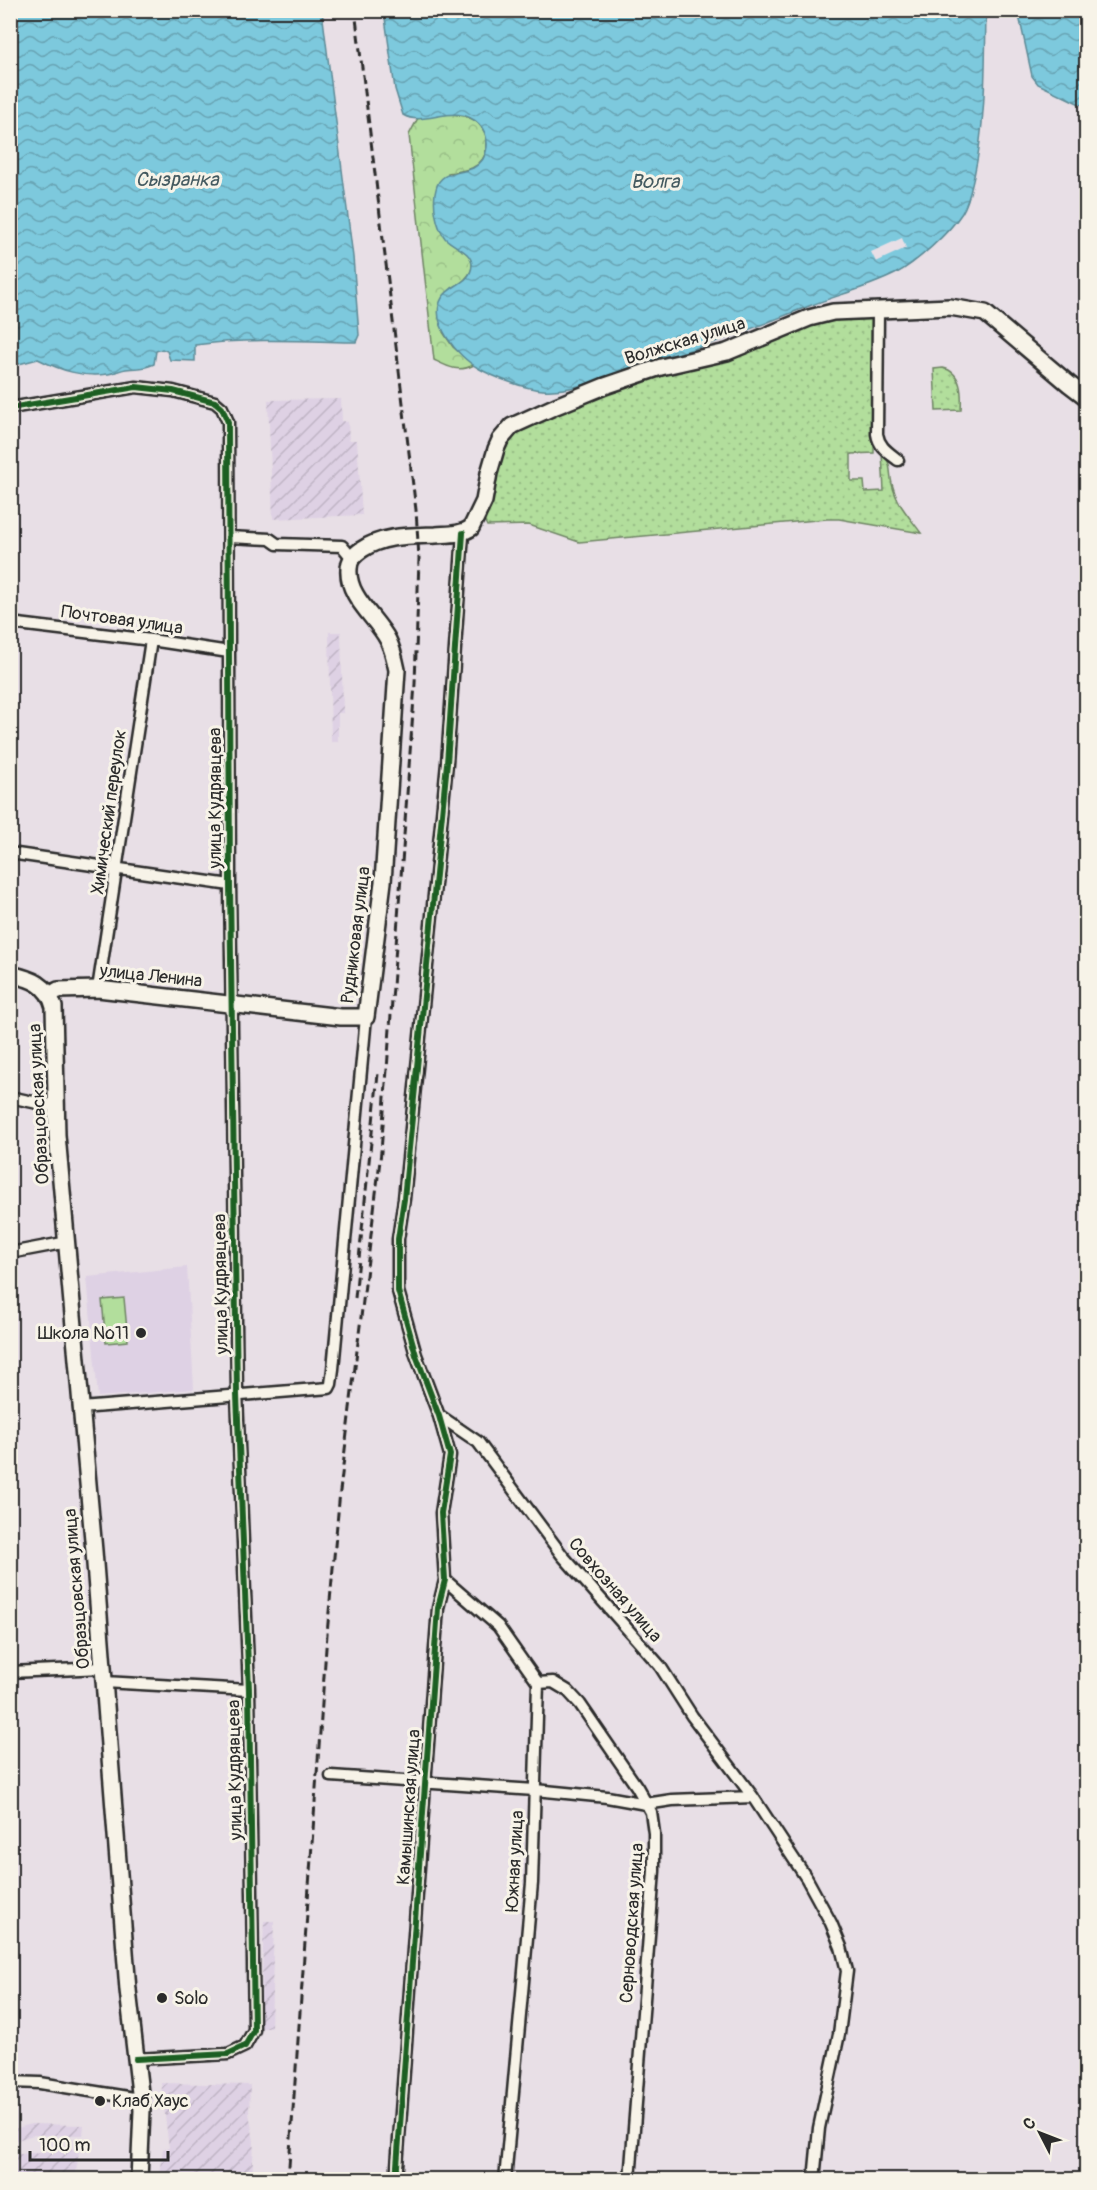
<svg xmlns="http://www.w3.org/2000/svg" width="1097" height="2190" font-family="Pangolin,sans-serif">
<defs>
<pattern id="industrial-furrows" width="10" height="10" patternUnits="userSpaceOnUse" patternTransform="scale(1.5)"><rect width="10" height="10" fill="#ded1e4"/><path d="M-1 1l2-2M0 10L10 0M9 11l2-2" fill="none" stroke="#bfb4c4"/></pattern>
<pattern id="grass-dots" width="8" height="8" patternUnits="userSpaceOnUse" patternTransform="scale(1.5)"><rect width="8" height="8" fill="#b2de9c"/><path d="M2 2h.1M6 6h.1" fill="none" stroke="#99bf87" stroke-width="1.8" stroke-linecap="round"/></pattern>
<pattern id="forest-crowns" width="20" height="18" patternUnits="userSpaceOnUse" patternTransform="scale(1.5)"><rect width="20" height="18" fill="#b2de9c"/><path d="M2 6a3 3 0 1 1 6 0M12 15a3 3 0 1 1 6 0" fill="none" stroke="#99bf87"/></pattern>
<pattern id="water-waves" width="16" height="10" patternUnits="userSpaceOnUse" patternTransform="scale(1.5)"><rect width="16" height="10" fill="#7dc9dd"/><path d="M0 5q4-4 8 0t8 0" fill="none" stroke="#67a3b3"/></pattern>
</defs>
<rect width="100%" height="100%" fill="#e8dfe6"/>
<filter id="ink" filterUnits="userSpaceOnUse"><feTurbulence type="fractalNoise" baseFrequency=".0167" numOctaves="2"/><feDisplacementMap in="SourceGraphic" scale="12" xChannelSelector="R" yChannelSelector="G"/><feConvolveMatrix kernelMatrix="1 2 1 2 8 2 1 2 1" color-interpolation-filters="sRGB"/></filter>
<g filter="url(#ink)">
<path fill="#ded1e4" d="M187 1267 194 1389 98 1397 87 1277Z"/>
<path fill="url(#industrial-furrows)" d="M341 399 342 421 348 422 349 440H357L362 515 273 519 268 400Z
M329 632H341L343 713H338V742H331Z
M264 1921H274L271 2028H260Z
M161 2083 250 2085 249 2113 254 2141 252 2179H158L163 2149 169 2148Z
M31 2124 84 2125 83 2135H33L11 2142V2130Z
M73 2149V2151H79L75 2179H11V2155Z"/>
<path fill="url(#grass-dots)" stroke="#6e8464" stroke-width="1.5" d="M869 316 872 319 875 328 874 453 851 454V481H864L865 492 884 491 882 453C892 462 889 472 892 484 897 505 909 516 921 533L839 519H827L579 542 529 525 487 526 485 522 500 451 513 433 591 398 816 321Z
M943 368C962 372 962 394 961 410L936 411 934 369Z"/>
<path fill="url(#forest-crowns)" stroke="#6e8464" stroke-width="1.5" d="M450 114C460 115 470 116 478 123 491 136 490 159 472 168 465 171 456 172 448 173L450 242C456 246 466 251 470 257 478 270 463 283 452 288L443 332 453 347 474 365C458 373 448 367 434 360L409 135 418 118Z"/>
<path fill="#b2de9c" stroke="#6e8464" stroke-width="1.5" d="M124 1298 128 1341 106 1343 102 1300Z"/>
<path fill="url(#water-waves)" stroke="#5c8a96" stroke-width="1.5" d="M11 11H322L353 257 359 335 356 342C302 341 249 338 195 345V361L170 360 167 351 162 349 156 351 154 364C141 370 139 367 126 369 120 370 114 373 108 374 83 378 60 370 38 359L11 366Z
M384 11H986C985 65 986 122 974 176 971 189 969 202 962 213 949 233 916 263 895 274 867 288 838 295 809 306 788 314 767 323 745 331 710 345 673 355 637 367 607 377 574 392 543 390 525 389 493 377 478 368 458 357 428 322 442 298 450 284 471 284 472 265 472 251 453 247 445 238 436 226 432 203 436 189 440 170 458 175 473 168 490 159 491 137 479 124 456 101 425 128 403 115L395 89Z
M1018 11H1086V107L1038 84 1032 76Z"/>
<path fill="#e8dfe6" d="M902 238 906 248 876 262 871 252Z"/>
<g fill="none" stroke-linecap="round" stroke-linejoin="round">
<defs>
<path id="street" d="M878 311 877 434C879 447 888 452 898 460
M10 408 136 387 173 391 215 402 222 408 228 422 230 885 237 1395 249 1690 254 2030 245 2046 228 2054 136 2059
M229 537 270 539 277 544 342 546 352 558
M10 623 151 640 229 652
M10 853 230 885
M98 989 151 640
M10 1097 56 1107
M10 1253 68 1242
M81 1408 329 1388 331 1384 333 1369 366 1017
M440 1416 478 1442 562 1555 660 1666 692 1716 753 1797 807 1879 831 1923 841 1947 847 1971 839 2034 819 2128 814 2180
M445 1580 498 1626 538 1683 532 1883 505 2180
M10 1672 103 1668
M104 1682 249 1690
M538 1683 553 1682 568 1691 580 1704 637 1787 651 1812 654 1833V1871L630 2180
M331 1776 535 1790 607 1797 646 1804 672 1800 753 1797
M10 2082 40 2083 140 2099
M396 2180 438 1608 445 1580 441 1513 450 1455 439 1416 416 1355 398 1291V1239L404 1199 447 763 463 533"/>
<path id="secondary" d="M10 974C32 979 48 984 54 1007L57 1135 94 1551 128 1990 142 2110 139 2180
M50 995 58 990 98 989 341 1017H366L383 882 397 670C395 660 393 650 388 640 376 617 347 597 349 569 349 560 354 555 361 550 383 535 410 536 436 535 449 534 460 535 471 528L484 501 489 473 496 449 500 440 512 426 556 406 605 386 661 367 727 352 809 318 833 312 950 307 985 313 1069 384 1086 397"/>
</defs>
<use href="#street" stroke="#2b2b2b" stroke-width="15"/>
<use href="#secondary" stroke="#2b2b2b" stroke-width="20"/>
<use href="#street" stroke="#f7f3e8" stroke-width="10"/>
<use href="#secondary" stroke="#f7f3e8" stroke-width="15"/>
<path stroke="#2b2b2b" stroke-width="3" stroke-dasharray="9 4.5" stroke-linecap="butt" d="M355 1298 378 1074
M288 2180 327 1634 340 1491 381 1152 415 684 419 558 416 510 355 10"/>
<defs>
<path id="cycleway" d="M10 408 136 387 173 391 215 402 222 408 228 422 230 885 237 1395 249 1690 254 2030 245 2046 228 2054 136 2059
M396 2180 438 1608 445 1580 441 1513 450 1455 439 1416 416 1355 398 1291V1239L404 1199 447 763 463 533"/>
</defs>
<use href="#cycleway" stroke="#f7f3e8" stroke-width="10"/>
<use href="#cycleway" stroke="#1b5e20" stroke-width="6"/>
</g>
</g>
<g fill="#2b2b2b" stroke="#f7f3e8" stroke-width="2">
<circle cx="141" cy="1333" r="6"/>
<circle cx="162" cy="1998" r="6"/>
<circle cx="100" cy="2101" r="6"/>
</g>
<g text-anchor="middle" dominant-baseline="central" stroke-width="6" stroke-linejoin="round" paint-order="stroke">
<g font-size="18" fill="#2b2b2b" stroke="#f7f3e8">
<text transform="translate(685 341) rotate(-17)">Волжская улица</text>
<text transform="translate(122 620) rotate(8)">Почтовая улица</text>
<text transform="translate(215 798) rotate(-90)">улица Кудрявцева</text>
<text transform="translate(109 812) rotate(-82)">Химический переулок</text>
<text transform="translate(356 935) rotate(-83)">Рудниковая улица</text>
<text transform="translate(151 976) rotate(6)">улица Ленина</text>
<text transform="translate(39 1104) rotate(-93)">Образцовская улица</text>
<text transform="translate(221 1284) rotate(-91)">улица Кудрявцева</text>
<text transform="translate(77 1589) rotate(-95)">Образцовская улица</text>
<text transform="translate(615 1590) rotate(49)">Совхозная улица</text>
<text transform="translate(235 1770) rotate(-91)">улица Кудрявцева</text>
<text transform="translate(409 1807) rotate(-86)">Камышинская улица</text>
<text transform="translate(515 1861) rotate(-87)">Южная улица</text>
<text transform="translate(632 1923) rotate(-86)">Серноводская улица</text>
</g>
<g font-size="18" fill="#2b2b2b" stroke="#f7f3e8" text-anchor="start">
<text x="129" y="1333" text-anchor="end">Школа №11</text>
<text x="174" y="1998">Solo</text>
<text x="112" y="2101">Клаб Хаус</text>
</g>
<g font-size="20" font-style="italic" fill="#445a60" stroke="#f7f3e8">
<text x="177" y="179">Сызранка</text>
<text x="655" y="181">Волга</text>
</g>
</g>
<rect width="1097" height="2190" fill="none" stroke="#f7f3e8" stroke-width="36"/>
<rect x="18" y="18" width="1061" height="2154" fill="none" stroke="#2b2b2b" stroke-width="2" filter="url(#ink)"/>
<g transform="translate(1040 2133) rotate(312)" stroke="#f7f3e8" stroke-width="4.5" paint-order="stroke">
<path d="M0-4.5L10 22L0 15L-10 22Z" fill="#2b2b2b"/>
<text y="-9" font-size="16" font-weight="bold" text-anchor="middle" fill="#2b2b2b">С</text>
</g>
<path d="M30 2151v9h138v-9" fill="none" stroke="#2b2b2b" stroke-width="3"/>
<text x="39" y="2151" font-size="18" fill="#2b2b2b" stroke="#f7f3e8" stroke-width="4.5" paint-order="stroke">100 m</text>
</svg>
